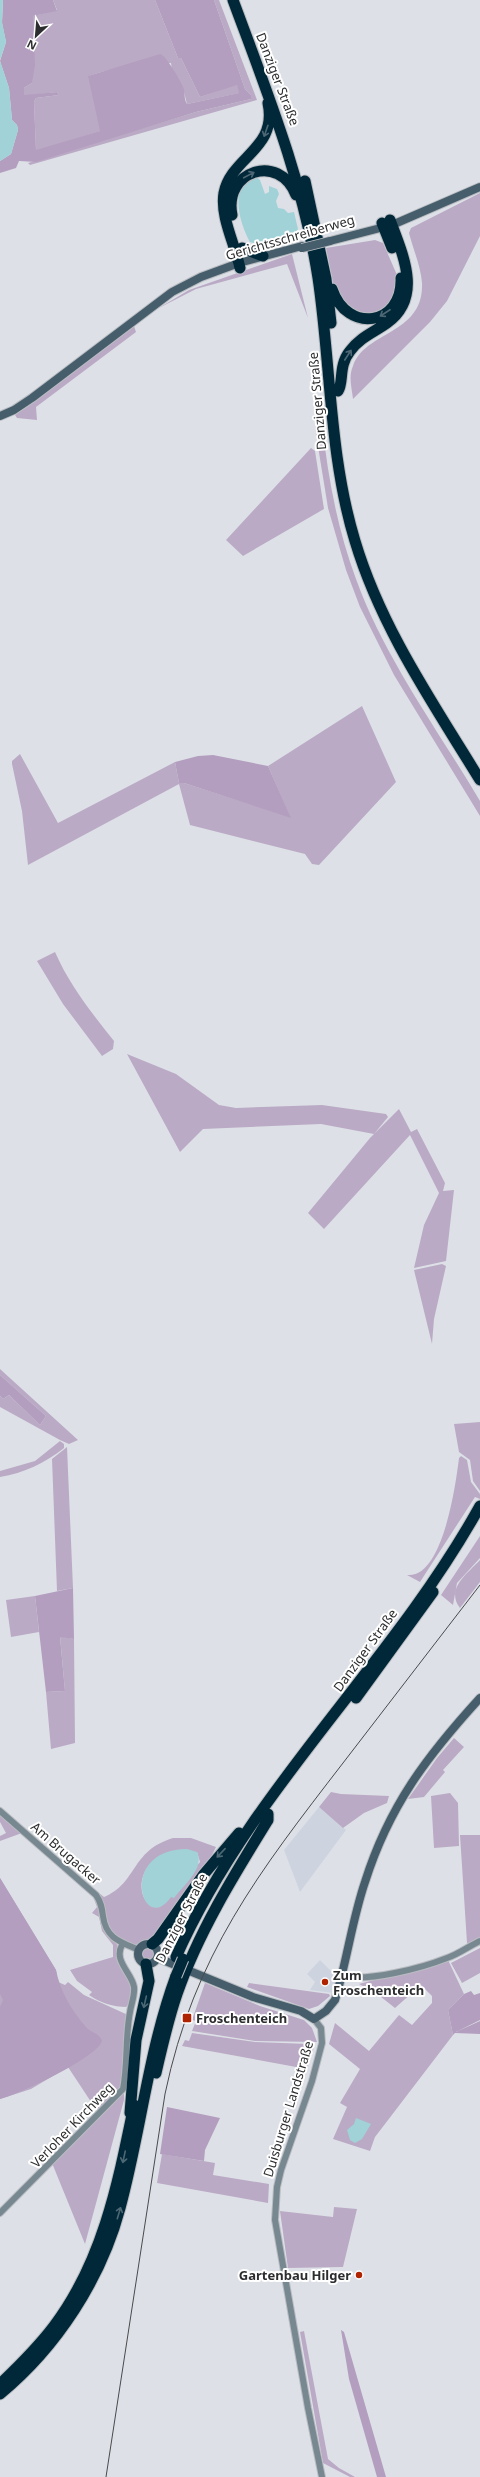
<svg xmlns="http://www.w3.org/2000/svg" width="480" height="2477" font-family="'Noto Sans',sans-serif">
<rect width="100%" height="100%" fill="#dde1e7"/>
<path fill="#cdd4df" d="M319 1807 346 1830 300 1892 284 1850Z
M320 1960 337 1977 334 1993 310 1990 315 1982 307 1974Z"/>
<path fill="#bbaac5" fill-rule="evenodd" d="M53 0H155L178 58H181L200 97 237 84 240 93 187 104 183 88 172 71 171 63C140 64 118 66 89 76L101 131 36 151 34 102 36 98 59 95 57 92 24 96V88L32 83 33 16 57 10Z
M214 0H219L257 100 30 165 28 163 196 112 251 99V95L245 89Z
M480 193V236L447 301 430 322 353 399C352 388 348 377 353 366 366 330 424 335 422 283 421 267 413 249 409 233L411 228Z
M375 240 383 243 397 275V294L378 315 359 316 335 292 326 248Z
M292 254 308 318 287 264 196 289 157 309 189 290Z
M134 326 136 332 36 407 37 420 17 418 15 415Z
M318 421 322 423C328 477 337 528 356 579 384 657 438 730 480 801V816L394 675 360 607 346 570 328 508 315 428Z
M311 448 315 451 324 509 243 556 226 540Z
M362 706 396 782 319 865 312 864 305 854 190 825 179 784 28 865 22 811 12 764V761L20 754 58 823 175 762 179 783H184L290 817 268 766Z
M55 952C70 986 91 1012 114 1041L113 1049 102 1056 63 1004 37 961Z
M127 1054 176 1074 219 1105 236 1108 322 1105 386 1114 388 1117 374 1134 321 1124 203 1129 180 1152Z
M399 1109 411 1132 417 1129 445 1183 443 1191 454 1190 446 1261 414 1268 424 1225 439 1193 410 1135 324 1229 308 1213 370 1138Z
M442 1264 446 1266 434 1319 432 1344 414 1270Z
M0 1369 78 1440 69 1444 60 1440 0 1407V1396L3 1399 9 1395 40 1425 46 1416 0 1375Z
M480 1422V1491L473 1481 470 1460 459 1452 454 1424Z
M60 1441 64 1444V1448C45 1463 24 1473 0 1477V1471L35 1461Z
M67 1447 73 1588 57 1591 52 1459Z
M461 1456 467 1460 471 1482 480 1494V1499L475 1497 420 1582 407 1575C443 1579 456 1483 459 1458Z
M480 1536V1558L457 1583 453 1605 441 1595Z
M480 1560V1582L460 1608C445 1589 468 1573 480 1560Z
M35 1596 39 1632 11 1637 6 1600Z
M60 1636 74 1639 75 1743 51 1749 46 1692 65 1691Z
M454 1738 464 1747 443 1770 445 1772 424 1797 408 1799 437 1758Z
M331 1792 341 1794 389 1796 387 1803 364 1813 343 1828 319 1807Z
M450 1793 458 1803 459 1846 434 1848 431 1796Z
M0 1812 22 1833 0 1841V1836L6 1833 0 1822Z
M460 1835H480V1940L472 1944 467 1943Z
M173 1838H191L216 1847 207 1865 150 1942C144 1942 140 1945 135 1945 109 1946 98 1904 90 1886L104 1897C138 1883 130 1851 173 1838ZM197 1852 200 1862 171 1896 149 1904C134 1891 143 1861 163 1856 174 1853 186 1853 197 1852Z
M0 1878 56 1970 58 1982 65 1985 68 1982 84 1995 128 2015 122 2088 99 2114 68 2067 31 2089 0 2099Z
M91 1891C98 1898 98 1907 103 1916 114 1939 127 1961 132 1987 134 1993 130 2003 126 2007 114 2007 100 2003 89 1995L92 1992 77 1981 70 1970 113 1957V1945L102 1931 99 1917 92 1913 97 1907Z
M480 1948V1973L462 1983 451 1963Z
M142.5 1954a5.5 5.5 0 1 1 11 0a5.5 5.5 0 1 1-11 0Z
M448 1960 464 1994 448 2010 453 2035 385 2124 375 2137 370 2151 333 2139 347 2107 340 2103 360 2069 329 2044 335 2023 369 2051 399 2015 412 2025 432 2003V1996L421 1985 395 2008 376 1993 359 1984Z
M205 1983 260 2006 304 2020 312 2028 317 2042 255 2041 192 2031 196 2021 192 2020Z
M249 1983 329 1994 330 1996 318 2006 309 2009 247 1987Z
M192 2033 255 2042 309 2044 314 2047 307 2069 182 2046 185 2040 189 2041Z
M124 2089V2100L85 2244 52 2163Z
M162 2154 215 2163 213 2175 269 2184 268 2203 157 2183Z
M334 2207 357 2209 343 2267 288 2268 280 2211 333 2217Z
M304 2331 328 2459 339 2468 355 2477H350L323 2463 300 2332Z"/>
<path fill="#b39ebf" d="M3 0H53L57 11 33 16 35 65 32 83 24 88V95L57 92 59 95 36 98 34 102 36 150 100 131 88 76 160 54C166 55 182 83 184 89 185 95 184 99 187 104L239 93 237 85 200 97 181 58H178L155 0H214L245 89 251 95V99L196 112 36 162 19 161 16 168 0 173V161L11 154 18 130 17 125 12 120 9 88 0 61 6 42 2 23Z
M213 755 268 766 291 818 184 783H179L175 762 198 756Z
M0 1375 46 1416 40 1425 9 1395 3 1399 0 1396Z
M73 1588 74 1639 60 1637 65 1691 46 1692 35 1596Z
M0 1878 56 1970C60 1991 72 2011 86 2027 91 2033 100 2033 102 2041 98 2057 18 2095 0 2099V2007L3 2000 0 1994Z
M471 1991 474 1995 480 1993V2020L456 2032 480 2021V2034L455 2033 453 2035 448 2010 464 1994Z
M167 2107 220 2118 205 2150 204 2161 160 2154Z
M341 2330 344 2332 386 2477H377L349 2379Z"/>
<path fill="#a0d2d8" d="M0 0H3L2 22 6 42 0 60Z
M0 61 9 88 12 120 17 125 18 130 11 154 0 161Z
M257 177 260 180 265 194 269 192V186L277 189 279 194 276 201 278 208 284 209 288 213 294 212 298 229 293 236 262 245 250 242C240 225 227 182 257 177Z
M187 1849 197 1852C205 1868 184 1885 174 1898L171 1897C142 1938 117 1849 187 1849Z
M356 2118 371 2124 362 2139 355 2143 350 2140 347 2130 354 2124Z"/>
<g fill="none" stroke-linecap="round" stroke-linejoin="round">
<defs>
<path id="street" d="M0 1811 96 1895C101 1902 102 1908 103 1916 106 1939 121 1942 139 1950
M342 1976C368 1982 422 1968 447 1958 459 1954 469 1946 480 1941
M314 2019 321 2028 322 2043 312 2081 281 2170 277 2187 275 2220 308 2408 322 2477
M0 2213 123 2089C128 2064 125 2037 130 2012 131 2004 135 1996 134 1987 132 1973 113 1961 122 1945"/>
<path id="secondary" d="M330 241 392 225 480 187
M0 416 14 410 32 398 172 292 201 277 239 263 302 246
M138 1954a10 10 0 1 1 20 0a10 10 0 1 1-20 0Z
M158 1958 253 1997 301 2011 314 2019 326 2011 335 2000C347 1961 352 1920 365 1882 389 1806 427 1756 480 1698"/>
<path id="highway" d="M233 0C267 92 303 181 318 278 331 365 329 456 355 541 381 628 433 703 480 780
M305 181 326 279 331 323
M232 215C223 171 279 152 296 195
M382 223 392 248
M242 248 263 256
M240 268C235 244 220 217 224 193 231 157 278 149 268 103
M332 289C347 334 403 326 401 278
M338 391C344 382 338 366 350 351 359 338 374 332 387 323 423 297 403 255 390 220
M356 1698 433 1592
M152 1944 158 1939 204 1874 239 1833
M176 1957C250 1790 392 1665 480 1506
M156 2073C162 2047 168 2020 177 1994 198 1933 234 1875 268 1820V1814
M130 2113 136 2040 149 1981 146 1964
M0 2384C19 2366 38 2347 54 2326 103 2261 118 2183 134 2105
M0 2394C57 2347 101 2279 120 2208 141 2131 148 2052 176 1976"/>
</defs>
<use href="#street" stroke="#babdc2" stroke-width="8"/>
<use href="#secondary" stroke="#babdc2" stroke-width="10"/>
<use href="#highway" stroke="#babdc2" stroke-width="13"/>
<use href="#street" stroke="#788891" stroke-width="6"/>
<use href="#secondary" stroke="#465e6b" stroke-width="8"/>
<use href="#highway" stroke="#012839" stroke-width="11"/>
<path stroke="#494a4d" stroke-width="1" d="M106 2477 165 2094C194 1955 259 1872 343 1763 389 1704 434 1644 480 1585"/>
<defs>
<path id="secondary-bridge" d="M302 248 330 241"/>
<path id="highway-bridge" d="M176 1976 183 1959"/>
</defs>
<use href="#secondary-bridge" stroke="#babdc2" stroke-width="10" stroke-linecap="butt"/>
<use href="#highway-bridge" stroke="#babdc2" stroke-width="13" stroke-linecap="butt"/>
<use href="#secondary-bridge" stroke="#465e6b" stroke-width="8"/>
<use href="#highway-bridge" stroke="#012839" stroke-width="11"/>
</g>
<defs><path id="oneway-shaft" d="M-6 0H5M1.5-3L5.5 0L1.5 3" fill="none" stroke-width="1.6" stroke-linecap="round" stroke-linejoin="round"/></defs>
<g stroke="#4d6874">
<use href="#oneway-shaft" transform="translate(266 131) rotate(109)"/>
<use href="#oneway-shaft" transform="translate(249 175) rotate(-28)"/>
<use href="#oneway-shaft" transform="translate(385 313) rotate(147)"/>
<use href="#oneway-shaft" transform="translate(348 355) rotate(-57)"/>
<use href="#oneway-shaft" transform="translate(221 1853) rotate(133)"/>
<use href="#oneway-shaft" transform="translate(145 2002) rotate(103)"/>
<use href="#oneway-shaft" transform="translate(124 2157) rotate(102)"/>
<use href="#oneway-shaft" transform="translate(119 2213) rotate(-73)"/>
</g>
<g fill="#af2301" stroke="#fff" stroke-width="1.5">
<circle cx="325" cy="1982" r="4"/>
<rect x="182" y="2013" width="10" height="10" rx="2"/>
<circle cx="359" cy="2275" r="4"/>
</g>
<g text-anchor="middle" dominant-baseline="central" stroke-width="4" stroke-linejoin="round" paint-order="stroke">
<g font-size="13" fill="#2c2d2f" stroke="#fff">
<text transform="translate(278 79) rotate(69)">Danziger Straße</text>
<text transform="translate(290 237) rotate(-16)">Gerichtsschreiberweg</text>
<text transform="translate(317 401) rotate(-95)">Danziger Straße</text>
<text transform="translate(365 1650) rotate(-54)">Danziger Straße</text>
<text transform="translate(66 1853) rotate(41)">Am Brugacker</text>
<text transform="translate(181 1918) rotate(-63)">Danziger Straße</text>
<text transform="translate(288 2109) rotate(-73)">Duisburger Landstraße</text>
<text transform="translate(72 2125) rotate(-46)">Verloher Kirchweg</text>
</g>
<g font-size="13" font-weight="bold" fill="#2c2d2f" stroke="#fff" text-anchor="start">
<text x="333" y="1975">Zum<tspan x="333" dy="15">Froschenteich</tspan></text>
<text x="196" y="2018">Froschenteich</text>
<text x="351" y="2275" text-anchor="end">Gartenbau Hilger</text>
</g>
</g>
<g transform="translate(36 36) rotate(206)" stroke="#ffffff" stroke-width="3" paint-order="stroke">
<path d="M0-3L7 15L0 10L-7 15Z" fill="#2c2d2f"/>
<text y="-6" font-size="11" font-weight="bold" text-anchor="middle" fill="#2c2d2f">N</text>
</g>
</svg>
